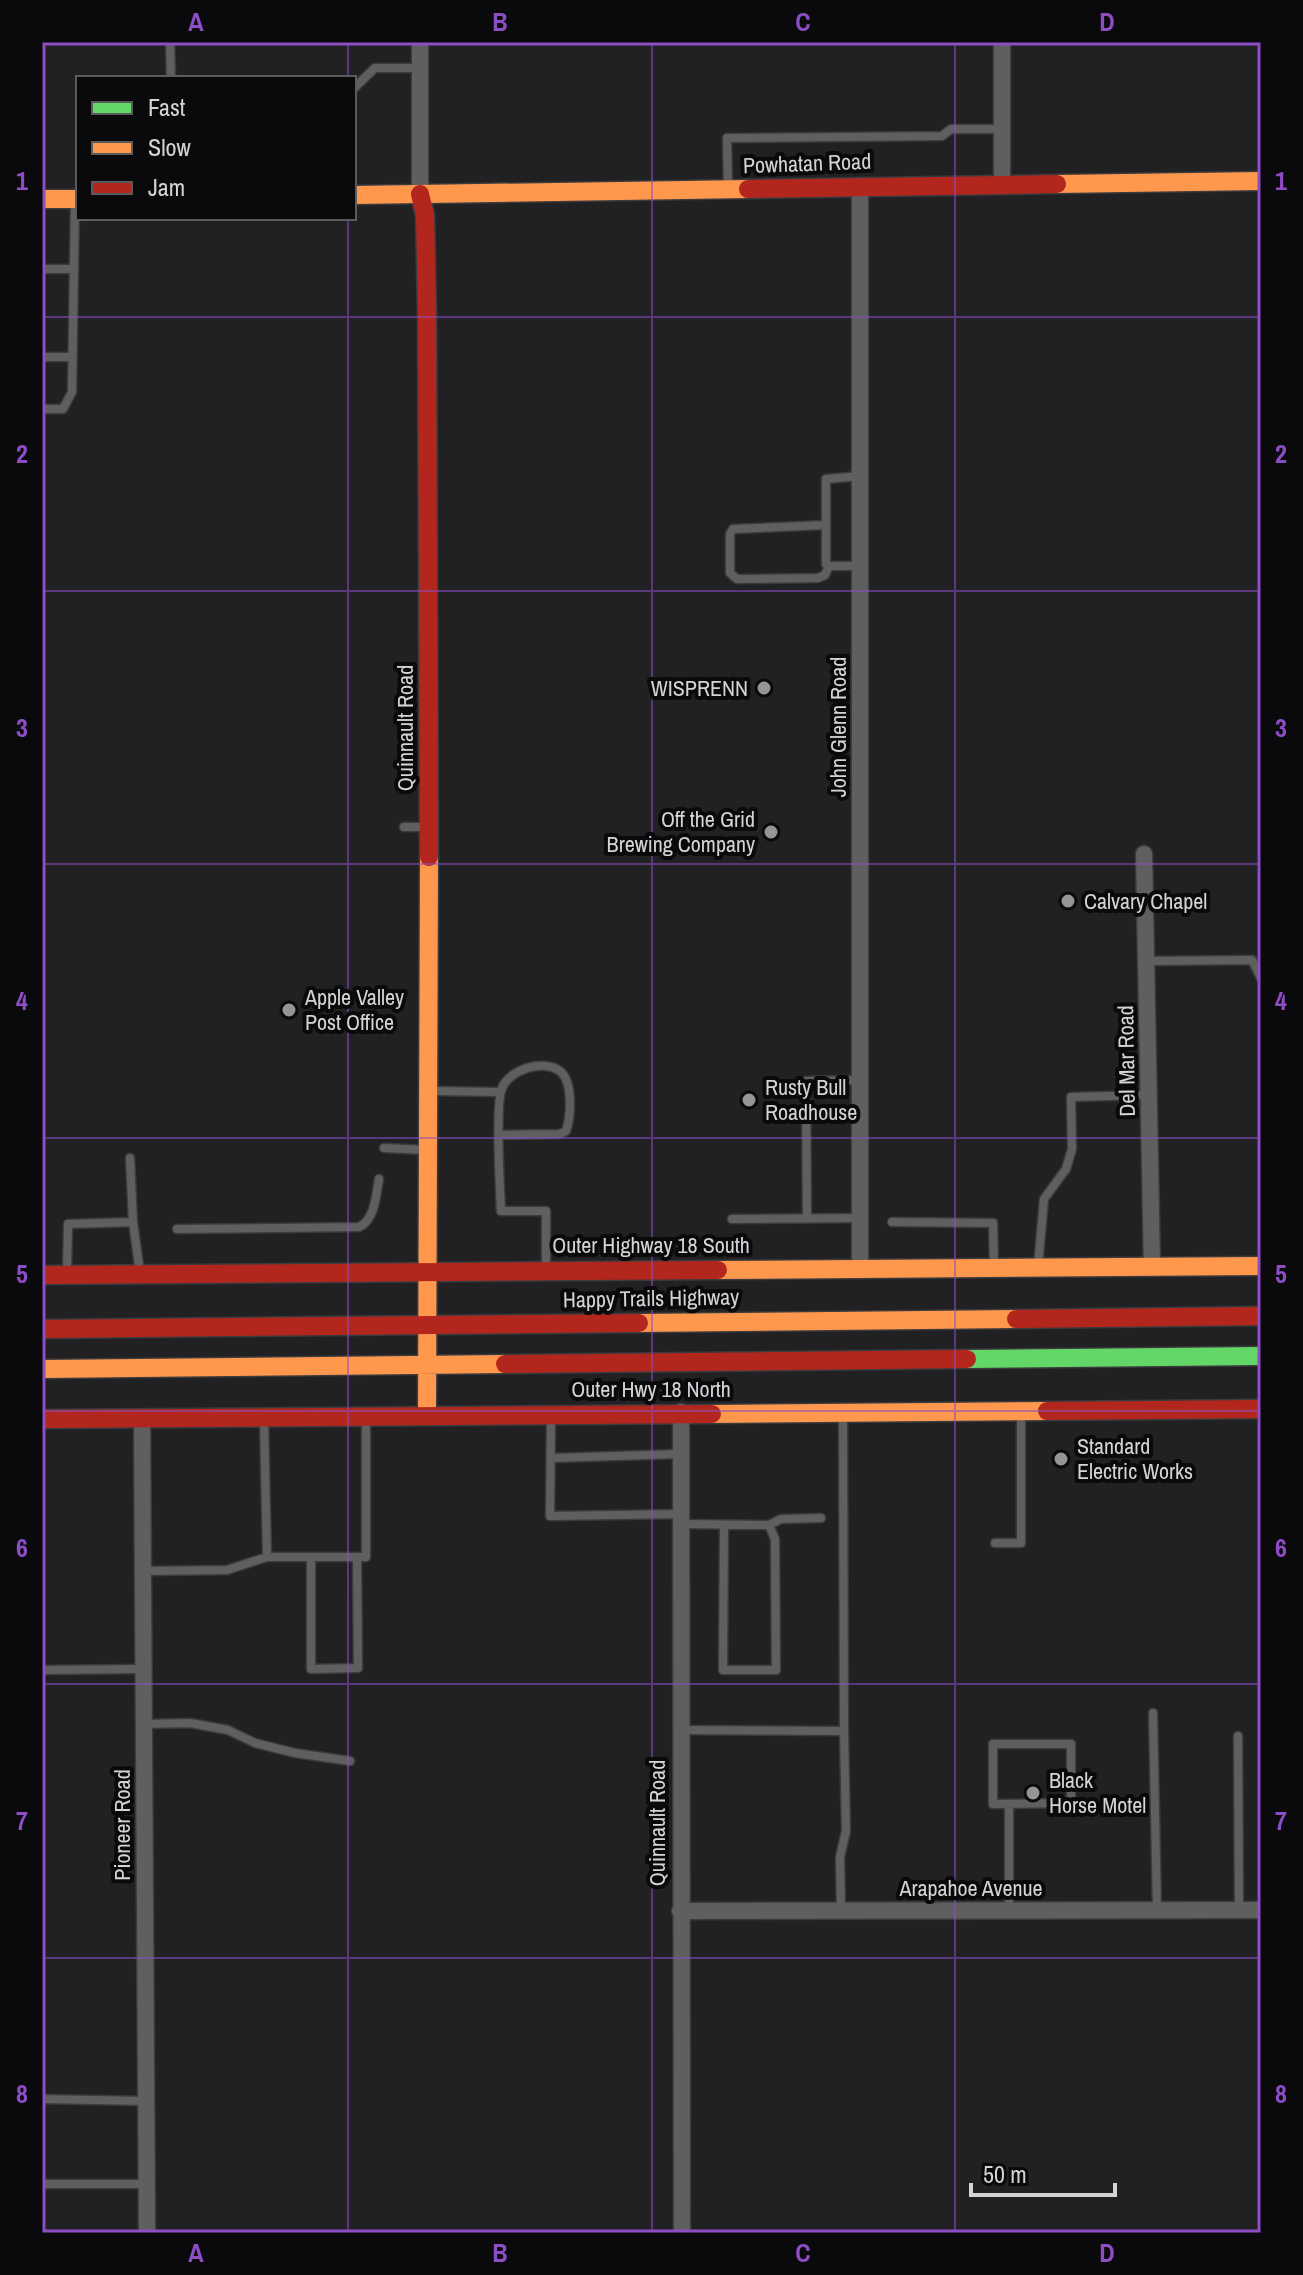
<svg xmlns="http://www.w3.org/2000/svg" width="1303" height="2275" font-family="'Archivo Narrow',sans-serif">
<rect width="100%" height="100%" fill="#212023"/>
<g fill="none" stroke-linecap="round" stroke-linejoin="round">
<defs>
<path id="lane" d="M170 42 171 78
M354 88 375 68H419
M728 187 727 138 942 136 951 129H1001
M42 269H74
M42 357H72
M42 409H63L72 392 75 203
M860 476 826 479V564L829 566H860
M825 525 733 529 730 534V573L737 579 818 578 825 575 829 566
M404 827H424
M1147 961 1252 960 1261 978
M434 1091 500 1092
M500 1135 560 1134 566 1131C571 1117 573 1083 561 1072 545 1058 510 1069 502 1088 495 1103 500 1189 501 1211H546V1269
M384 1148 427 1150
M130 1158 133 1222 140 1273
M732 1219 860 1218
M807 1219 806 1081 860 1080
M892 1222 993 1223 994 1267
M177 1229 359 1227C375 1220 376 1195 379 1179
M1038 1267 1044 1199 1066 1169 1072 1149 1071 1097 1149 1095
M67 1274 68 1224 133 1222
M551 1418 550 1516 681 1514
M264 1419 267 1557H366V1420
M551 1458 680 1454
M682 1524 769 1525 781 1519 821 1518
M724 1525 723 1670H776L775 1539 769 1525
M995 1543H1021V1415
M311 1557V1669L358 1668 357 1557
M143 1571 227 1570 267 1557
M42 1670 143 1669
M1153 1713 1157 1910
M144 1724 190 1723 228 1730 255 1743 295 1753 350 1761
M681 1730 844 1731 843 1416
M1238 1736 1239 1910
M993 1744H1071V1803L993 1804Z
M1009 1804V1910
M841 1911 840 1857 846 1831 844 1731
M42 2099 146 2101
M42 2184H147"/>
<path id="street" d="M420 42V194
M1002 42V184
M1144 854 1152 1267
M860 1268V186
M681 1412 682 2233
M142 1418 147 2233
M680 1911 1261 1910"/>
<path id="fast" d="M967 1359 1261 1356"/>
<path id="slow" d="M1057 184 1261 181
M354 195 748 189
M42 199H78
M718 1270 1261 1266
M639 1323 1016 1319
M42 1369 505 1364
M427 1414 429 857
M712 1414 1047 1411"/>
<path id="jam" d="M748 189 1057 184
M420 194 425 215 427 311 429 857
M42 1275 718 1270
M1016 1319 1261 1316
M42 1329 639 1323
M505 1364 967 1359
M1047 1411 1261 1409
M42 1419 712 1414"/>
</defs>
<use href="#lane" stroke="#3b3a3c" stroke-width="11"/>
<use href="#street" stroke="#3b3a3c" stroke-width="19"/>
<use href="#fast" stroke="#3b3a3c" stroke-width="21"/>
<use href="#slow" stroke="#3b3a3c" stroke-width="21"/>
<use href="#jam" stroke="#3b3a3c" stroke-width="21"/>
<use href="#lane" stroke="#5f5f60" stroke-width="8"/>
<use href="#street" stroke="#5f5f60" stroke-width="16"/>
<use href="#fast" stroke="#63d668" stroke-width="18"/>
<use href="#slow" stroke="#ff974d" stroke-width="18"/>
<use href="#jam" stroke="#b3261e" stroke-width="18"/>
</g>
<path fill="none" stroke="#8d4dc4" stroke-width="2" stroke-opacity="0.55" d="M348 42V78M652 42V2233M955 42V2233M348 218V2233M42 317H1261M42 591H1261M42 864H1261M42 1138H1261M42 1411H1261M42 1684H1261M42 1958H1261"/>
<g fill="#959497" stroke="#0a090b" stroke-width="3">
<circle cx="764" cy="688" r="8"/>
<circle cx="771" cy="832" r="8"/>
<circle cx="1068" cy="901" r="8"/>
<circle cx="289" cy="1010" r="8"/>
<circle cx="749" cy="1100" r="8"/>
<circle cx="1061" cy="1459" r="8"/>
<circle cx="1033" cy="1793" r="8"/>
</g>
<g text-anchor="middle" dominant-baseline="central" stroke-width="8" stroke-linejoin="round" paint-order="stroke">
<g font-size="22" fill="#d4d3d6" stroke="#0a090b">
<text transform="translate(807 163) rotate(-2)">Powhatan Road</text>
<text transform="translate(838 727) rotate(-90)">John Glenn Road</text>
<text transform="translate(405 728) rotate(-90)">Quinnault Road</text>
<text transform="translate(1126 1061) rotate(-91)">Del Mar Road</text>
<text x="651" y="1245">Outer Highway 18 South</text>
<text transform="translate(651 1298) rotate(-1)">Happy Trails Highway</text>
<text x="651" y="1389">Outer Hwy 18 North</text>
<text transform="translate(657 1823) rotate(-90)">Quinnault Road</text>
<text transform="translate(122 1825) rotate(-90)">Pioneer Road</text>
<text x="971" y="1888">Arapahoe Avenue</text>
</g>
<g font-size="22" fill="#d4d3d6" stroke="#0a090b" text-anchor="start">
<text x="748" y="688" text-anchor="end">WISPRENN</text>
<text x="755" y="819" text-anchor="end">Off the Grid<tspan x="755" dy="25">Brewing Company</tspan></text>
<text x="1084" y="901">Calvary Chapel</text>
<text x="305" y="997">Apple Valley<tspan x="305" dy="25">Post Office</tspan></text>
<text x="765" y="1087">Rusty Bull<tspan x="765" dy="25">Roadhouse</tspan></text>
<text x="1077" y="1446">Standard<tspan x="1077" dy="25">Electric Works</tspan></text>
<text x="1049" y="1780">Black<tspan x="1049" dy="25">Horse Motel</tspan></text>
</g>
</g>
<rect width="1303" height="2275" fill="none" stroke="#0a090b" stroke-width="88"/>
<rect x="76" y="76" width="280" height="144" fill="#0a090b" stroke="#5b5a5c" stroke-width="2"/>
<rect x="92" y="102" width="40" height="12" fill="#63d668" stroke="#5b5a5c" stroke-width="2"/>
<text x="148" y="116" font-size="24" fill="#d4d3d6">Fast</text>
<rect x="92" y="142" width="40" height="12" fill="#ff974d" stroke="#5b5a5c" stroke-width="2"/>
<text x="148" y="156" font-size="24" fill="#d4d3d6">Slow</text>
<rect x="92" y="182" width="40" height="12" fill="#b3261e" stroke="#5b5a5c" stroke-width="2"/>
<text x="148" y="196" font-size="24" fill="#d4d3d6">Jam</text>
<path d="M971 2183v12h144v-12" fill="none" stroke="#d4d3d6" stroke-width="4"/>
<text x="983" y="2183" font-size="24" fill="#d4d3d6" stroke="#0a090b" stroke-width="6" paint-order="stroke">50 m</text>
<rect x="44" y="44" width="1215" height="2187" fill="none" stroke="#8d4dc4" stroke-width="3"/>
<g font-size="26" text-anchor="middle" font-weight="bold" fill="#8d4dc4">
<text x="196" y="31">A</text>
<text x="500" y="31">B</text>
<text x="803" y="31">C</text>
<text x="1107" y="31">D</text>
<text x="22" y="190">1</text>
<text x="1281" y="190">1</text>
<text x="22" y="463">2</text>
<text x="1281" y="463">2</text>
<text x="22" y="737">3</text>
<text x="1281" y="737">3</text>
<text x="22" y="1010">4</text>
<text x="1281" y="1010">4</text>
<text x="22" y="1283">5</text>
<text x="1281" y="1283">5</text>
<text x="22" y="1557">6</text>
<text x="1281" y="1557">6</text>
<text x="22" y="1830">7</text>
<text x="1281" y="1830">7</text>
<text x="22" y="2103">8</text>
<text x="1281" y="2103">8</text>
<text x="196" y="2262">A</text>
<text x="500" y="2262">B</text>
<text x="803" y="2262">C</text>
<text x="1107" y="2262">D</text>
</g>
</svg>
